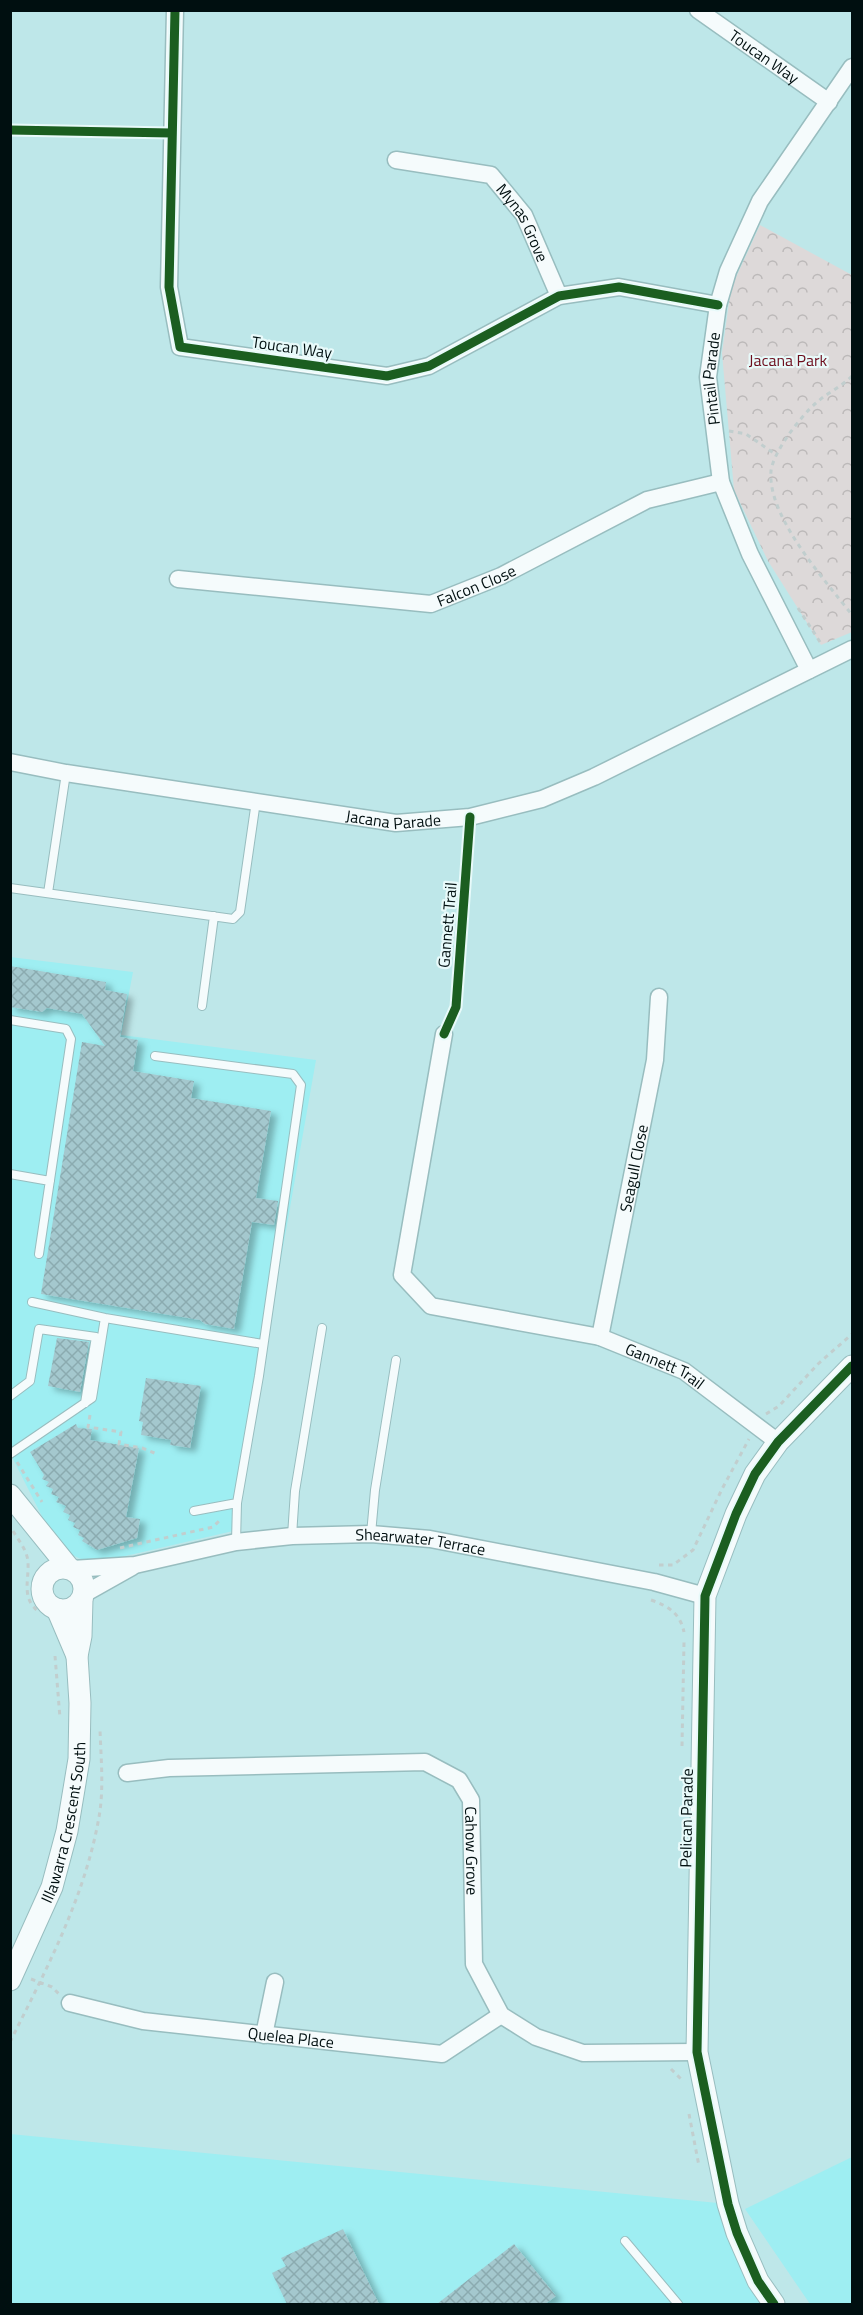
<svg xmlns="http://www.w3.org/2000/svg" width="863" height="2315" font-family="'Titillium Web',sans-serif">
<defs>
<pattern id="forest-crowns" width="20" height="18" patternUnits="userSpaceOnUse" patternTransform="scale(1.5)"><rect width="20" height="18" fill="#ddd9d9"/><path d="M2 6a3 3 0 1 1 6 0M12 15a3 3 0 1 1 6 0" fill="none" stroke="#bcb9b9"/></pattern>
<pattern id="building-cross-hatch" width="8" height="8" patternUnits="userSpaceOnUse" patternTransform="scale(1.5)"><rect width="8" height="8" fill="#a4c8ce"/><path d="M0 0l8 8M0 8l8-8" fill="none" stroke="#8babb0"/></pattern>
<filter id="shadow"><feDropShadow dx="6" dy="4" stdDeviation="3" flood-color="#0004"/></filter>
</defs>
<rect width="100%" height="100%" fill="#bee7e9"/>
<path fill="#9eeef2" d="M10 957 133 972 121 1035 316 1060 233 1531 91 1564 58 1548 11 1455Z
M10 2134 728 2204 777 2304H11Z
M852 2157V2304H810L745 2209Z"/>
<path fill="url(#forest-crowns)" d="M760 225 852 275V632L821 645 768 561 734 490 722 353 731 288Z"/>
<path fill="url(#building-cross-hatch)" filter="url(#shadow)" d="M10 966 106 982 105 990 127 994 120 1037 138 1040 133 1071 194 1081 191 1098 271 1111 256 1198 278 1201 274 1225 252 1222 234 1329 205 1324 200 1320 41 1294 82 1042 105 1046 82 1014 47 1008 42 1012 10 1007Z
M57 1338 89 1342 80 1392 48 1386Z
M146 1378 201 1386 190 1448 170 1445 171 1440 141 1435 143 1422 139 1421Z
M76 1424 78 1428 92 1429 90 1440 139 1448 126 1517 140 1519 137 1538 97 1550 82 1541 84 1538 78 1535 80 1530 73 1527 75 1523 68 1520 70 1515 63 1512 66 1506 56 1502 59 1497 51 1494 53 1489 46 1486 49 1482 42 1479 44 1475 30 1452Z
M343 2229 379 2304H287L272 2273 286 2266 281 2258Z
M514 2244 556 2296 545 2304H437Z"/>
<g fill="none" stroke-linecap="round" stroke-linejoin="round">
<defs>
<path id="service" d="M10 888 233 919 240 912 256 801
M48 893 66 773
M202 1006 214 916
M10 1020 66 1029 71 1039 39 1254
M155 1056 293 1074 301 1085 259 1376 237 1503 236 1542
M10 1174 50 1181
M32 1302 105 1318 263 1344
M10 1396 30 1381 39 1329 96 1337 85 1403
M10 1454 92 1398 105 1318
M194 1511 237 1503
M371 1534 375 1490 396 1360
M292 1536 295 1491 322 1328
M625 2241 678 2304"/>
<g id="minor">
<path d="M175 10 169 287 180 347 387 376 429 366 559 296 619 287 718 305"/>
<path id="s1" d="M698 10 829 102"/>
<path id="s2" d="M396 160 491 175 524 215 559 296"/>
<path id="s3" d="M178 579 431 604 501 576 647 500 721 482"/>
<path id="s4" d="M809 670 750 554 721 482 708 377 718 305 728 271 760 201 852 67"/>
<path id="s5" d="M10 762 66 773 396 823 470 817 542 799 594 777 852 649"/>
<path id="s6" d="M444 1034 402 1275 431 1306 600 1337 684 1371 778 1442"/>
<path id="s7" d="M600 1337 655 1060 659 997"/>
<path id="s8" d="M72 1569 135 1565 236 1542 292 1536 371 1534 430 1539 654 1582 705 1596"/>
<path d="M84 1594 132 1567"/>
<path id="s9" d="M127 1773 169 1768 425 1762 459 1780 471 1800 474 1964 501 2015 536 2037 583 2053 697 2052"/>
<path id="s10" d="M70 2003 143 2021 442 2054 501 2015"/>
<path d="M264 2035 275 1982"/>
</g>
<g id="tertiary">
<path d="M10 1495 69 1568"/>
<circle cx="63" cy="1589" r="21"/>
<path d="M57 1609 77 1656"/>
<path id="s11" d="M10 1980 52 1887 67 1831 79 1759 80 1703 77 1656 81 1636 82 1599"/>
<path d="M774 2304 758 2281 737 2233 728 2204 697 2052 705 1596 736 1514 755 1474 778 1442 852 1366"/>
</g>
</defs>
<use href="#service" stroke="#98bdbf" stroke-width="10"/>
<use href="#minor" stroke="#98bdbf" stroke-width="19"/>
<use href="#tertiary" stroke="#98bdbf" stroke-width="23"/>
<path stroke="#c1cece" stroke-width="3" stroke-dasharray="4.5 4.5" stroke-linecap="butt" d="M852 376C841 387 827 393 816 403 801 416 773 452 771 471 767 517 826 581 852 615
M729 431 746 434 775 454
M798 608 822 645
M766 1414 779 1406 818 1364 852 1334
M90 1415 88 1427 121 1432 119 1444 142 1448 157 1454
M17 1462 42 1502
M13 1531C19 1541 27 1550 28 1562 29 1582 21 1598 39 1612
M120 1548 213 1527 221 1519
M659 1565H673L693 1550 722 1489 749 1439
M651 1600C668 1606 680 1613 684 1632
M55 1656 60 1718
M682 1746 684 1642
M31 1979 52 1987 59 1994
M10 2042C46 1970 85 1897 99 1817 104 1789 101 1759 100 1730
M671 2069 683 2081
M689 2114 699 2166"/>
<use href="#service" stroke="#f5fbfc" stroke-width="8"/>
<use href="#minor" stroke="#f5fbfc" stroke-width="16"/>
<use href="#tertiary" stroke="#f5fbfc" stroke-width="21"/>
<defs>
<path id="cycleway" d="M175 10 169 287 180 347 387 376 429 366 559 296 619 287 718 305
M10 130 171 133
M444 1034 456 1007 470 817
M774 2304 758 2281 737 2233 728 2204 697 2052 705 1596 736 1514 755 1474 778 1442 852 1366"/>
</defs>
<use href="#cycleway" stroke="#e8fafa" stroke-width="13"/>
<use href="#cycleway" stroke="#1b5e20" stroke-width="9"/>
</g>
<g text-anchor="middle" dominant-baseline="central" stroke-width="4.5" stroke-linejoin="round" paint-order="stroke">
<g font-size="16" fill="#000f10" stroke="#e8fafa">
<text stroke="none"><textPath href="#s1" startOffset="81">Toucan Way</textPath></text>
<text stroke="none"><textPath href="#s2" startOffset="154">Mynas Grove</textPath></text>
<text transform="translate(292 347) rotate(8)">Toucan Way</text>
<text stroke="none"><textPath href="#s4" startOffset="312">Pintail Parade</textPath></text>
<text stroke="none"><textPath href="#s3" startOffset="303">Falcon Close</textPath></text>
<text stroke="none"><textPath href="#s5" startOffset="388">Jacana Parade</textPath></text>
<text transform="translate(447 925) rotate(-85)">Gannett Trail</text>
<text stroke="none"><textPath href="#s7" startOffset="172">Seagull Close</textPath></text>
<text stroke="none"><textPath href="#s6" startOffset="530">Gannett Trail</textPath></text>
<text stroke="none"><textPath href="#s8" startOffset="352">Shearwater Terrace</textPath></text>
<text transform="translate(686 1818) rotate(-89)">Pelican Parade</text>
<text stroke="none"><textPath href="#s11" startOffset="168">Illawarra Crescent South</textPath></text>
<text stroke="none"><textPath href="#s9" startOffset="411">Cahow Grove</textPath></text>
<text stroke="none"><textPath href="#s10" startOffset="224">Quelea Place</textPath></text>
</g>
<g font-size="16" fill="#6e0e1d" stroke="#e8fafa">
<text x="788" y="360">Jacana Park</text>
</g>
</g>
<rect width="863" height="2315" fill="none" stroke="#000f10" stroke-width="24"/>
</svg>
